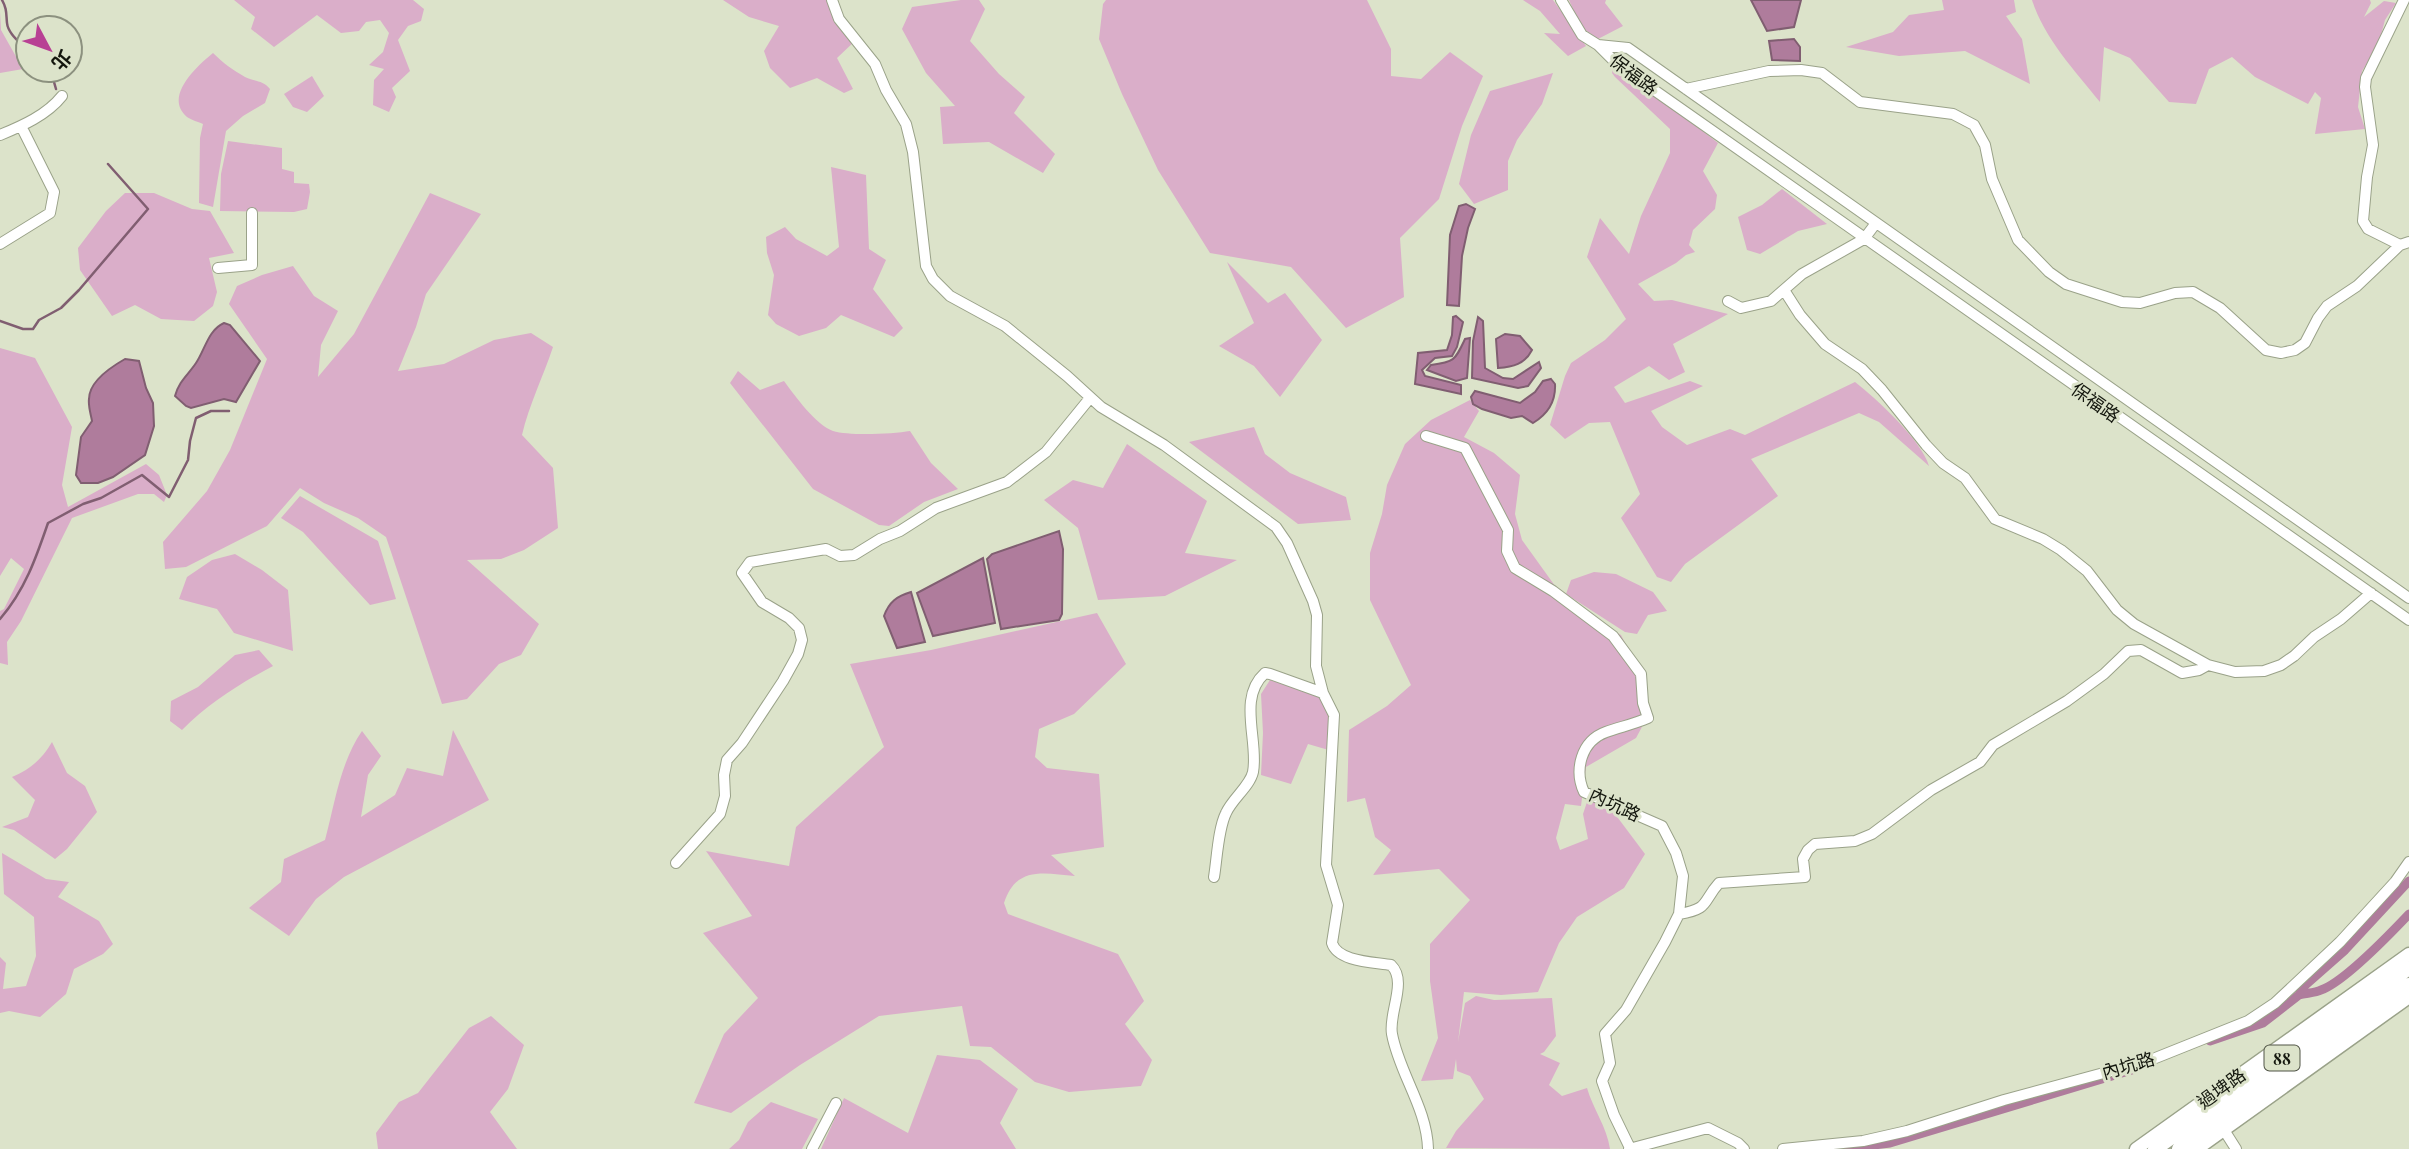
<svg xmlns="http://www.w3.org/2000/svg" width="2409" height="1149" font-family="'Playfair Display','Noto Sans TC',serif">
<rect width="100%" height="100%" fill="#dce3ca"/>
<path fill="#daaec9" d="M234 0H413L424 9 421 21 408 26 398 40 410 71 392 88 396 97 389 112 373 105 374 80 384 69 369 65 383 52 389 33 380 20 366 22 359 31 341 33 317 15 274 47 251 29 255 17Z
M723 0H835L856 40 837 58 853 89 844 93 817 78 790 88 770 68 764 51 779 26 749 17Z
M961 0H979L985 9 970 41 999 74 1025 97 1014 113 1055 154 1043 173 989 142 943 144 940 107 955 106 926 73 902 29 912 7Z
M1106 0H1367L1391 49V76L1421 79 1450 52 1483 76 1462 126 1439 199 1400 238 1404 297 1346 328 1291 267 1210 253 1158 170 1122 94 1099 39 1103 4Z
M1523 0H1553L1586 46 1568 56 1544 33 1560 34 1540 11Z
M1569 0H1606L1605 3 1623 26 1598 39 1581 27Z
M1942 0H2014L2016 12 2006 16 2022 39 2030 84 1965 51 1899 56 1846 47 1893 32 1909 15 1944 10Z
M2032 0H2370L2371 3 2364 17 2384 1 2396 3 2385 20 2378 46 2362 71 2358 107 2365 129 2315 134 2321 98 2315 92 2308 104 2255 77 2232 57 2209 69 2196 104 2169 102 2130 58 2104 47 2100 102C2075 71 2044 38 2032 0Z
M0 12 1 30 23 69 0 73Z
M213 53C223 63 233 70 245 77 255 82 263 80 270 89L265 103 243 116 226 131 213 207 199 203 200 138 203 124C199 122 191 120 187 117 163 97 197 66 213 53Z
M1614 66 1622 69 1718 143 1703 171 1717 195 1715 209 1693 230 1689 245 1695 252 1686 255 1676 263 1638 284 1654 301 1672 300 1728 314 1673 344 1685 372 1669 380 1649 366 1614 387 1625 403 1690 381 1703 386 1651 411 1662 427 1687 445 1730 429 1745 435 1855 382C1877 399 1922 441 1929 466L1879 422 1859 413 1751 459 1778 496 1685 564 1671 582 1657 577 1621 518 1640 494 1610 422 1589 423 1565 439 1550 425 1565 376 1571 363 1605 340 1626 319 1587 257 1600 218 1629 254 1641 216 1670 153V129L1615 77 1612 73Z
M1553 73 1542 104 1517 140 1508 161V190L1474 204 1459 184 1471 135 1490 91Z
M312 76 324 96 307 112 293 107 284 94Z
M228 141 282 148V169L294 172V183L309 184 310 192 307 209 294 212 220 211 221 174Z
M831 167 866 175 869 249 886 260 873 289 903 328 894 337 841 315 826 328 799 336 776 324 768 315 774 275 767 253 766 237 785 227 796 239 827 256 839 247Z
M1782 189 1827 224 1798 231 1760 254 1747 250 1738 217 1762 205Z
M125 193H154L192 209 210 211 234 253 209 258 217 292 213 306 194 321 161 319 135 305 112 316 80 270 78 248 106 211Z
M430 193 481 214 426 294 416 327 398 371 444 364 494 340 531 333 553 347C543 377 529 405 522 435L553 468 558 528 524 550 501 559 467 560 539 624 521 655 499 664 467 699 442 704 386 537 358 518 324 503 300 488 267 526 186 567 165 569 163 542 207 491 230 450 267 359 229 304 237 286 262 275 293 266 314 296 338 311 321 345 318 377 354 334Z
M1227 262 1268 303 1285 293 1322 340 1280 397 1254 366 1219 346 1254 323Z
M0 348 35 358 72 427 62 485 68 507 146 464 159 475 167 495 164 502 154 494H138L72 518 21 621 7 642 8 665 0 663V611L4 609 24 569 11 558 0 576Z
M738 371 760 390 784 381C795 396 816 425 833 431 849 436 893 434 910 431L931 463 958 489 924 502 889 526 879 525 813 489 730 383Z
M1470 400 1479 411 1464 437 1494 453 1520 475 1515 514 1522 540 1568 604 1621 635 1639 670 1650 712 1636 738 1586 767 1581 806 1565 804 1556 838 1560 850 1588 839 1583 814 1588 799 1612 810 1645 854 1624 888 1577 917 1559 943 1538 992 1501 995 1464 992 1458 1042 1465 1003 1476 996 1494 1000 1552 998 1556 1036 1544 1052 1540 1054 1560 1063 1549 1085 1562 1096 1587 1088C1593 1109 1607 1127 1610 1149L1446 1148 1456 1131 1484 1099 1470 1076 1457 1071 1456 1059 1453 1079 1421 1081 1438 1038 1430 981V944L1470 900 1439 869 1373 875 1391 850 1375 837 1365 798 1347 802 1349 730 1387 706 1411 685 1370 600V553L1382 514 1387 485 1405 444 1431 420Z
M1254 427 1265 454 1290 473 1346 497 1351 520 1298 524 1189 442Z
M1127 444 1207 501 1185 553 1237 560 1165 596 1098 600 1078 528 1044 500 1073 480 1103 488Z
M300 496 378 541 396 599 370 605 303 532 281 518Z
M235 554 262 570 288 590 293 651 234 633 217 609 179 599 187 577 212 560Z
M1594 572 1616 574 1653 592 1667 611 1648 615 1637 634 1625 632 1566 594 1571 580Z
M1097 613 1126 664 1074 714 1039 729 1035 757 1047 768 1099 774 1104 847 1051 855 1075 876C1043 873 1016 866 1004 903L1008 914 1118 954 1144 1001 1125 1024 1152 1060 1141 1086 1069 1092 1035 1082 991 1047 970 1046 962 1006 879 1016 800 1065 731 1113 694 1103 724 1034 758 998 703 933 752 916 706 851 789 866 796 827 884 747 850 664 931 650Z
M259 650 273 666C239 684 209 703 182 730L170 721 171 701 198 687 235 655Z
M1270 680 1320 697 1331 716 1332 751 1308 744 1291 784 1261 775 1263 733 1261 694Z
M453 730 489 800 344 877 316 899 289 936 249 908 281 882 284 859 325 840C335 803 340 763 362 731L381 756 368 775 361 817 395 795 407 768 443 776Z
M52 742 67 773 85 786 97 812 67 849 55 859 14 830 2 827 28 817 35 800 12 777C31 769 42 759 52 742Z
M2 853 46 879 69 882 58 897 99 921 113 944 103 954 74 969 66 994 40 1017 9 1011 0 1013V957L6 963 3 989 26 986 36 956 34 917 4 894Z
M491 1016 524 1045 508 1089 490 1112 517 1149H378L376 1133 399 1102 418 1093 469 1028Z
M937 1055 980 1060 1018 1089 1000 1123 1016 1149H821L844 1098 908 1133Z
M771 1102 818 1119 802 1149H729L739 1140 748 1122Z"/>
<path fill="#af7c9c" stroke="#805e71" stroke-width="2" d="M1751 0H1801L1794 27 1767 31Z
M1794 39 1800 47V61L1772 60 1769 41Z
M1466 204 1475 209 1468 228 1462 256 1459 306 1447 305 1450 235 1459 206Z
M1456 316 1463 322 1457 347 1452 356 1435 358 1422 370 1425 376 1461 385V394L1415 384 1418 353 1447 350 1452 335 1453 317Z
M1478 317 1483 321 1485 368 1503 378 1513 379 1539 362 1541 368 1528 386 1518 388 1472 378 1473 341Z
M224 323 230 325 260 361 236 402 224 399 191 408 186 406 175 396C179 381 188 375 196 363 205 350 208 330 224 323Z
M1505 334 1520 336 1532 350C1525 364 1513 367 1498 368L1496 339Z
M1470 338 1467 378 1456 381 1427 370 1431 365C1455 362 1455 360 1465 339Z
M125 359 139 361 146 388 153 403 154 426 145 455 113 477 98 483H81L76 475 81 437 92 421C91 415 88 406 89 399 89 381 111 367 125 359Z
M1551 379 1555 384C1556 402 1548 414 1533 423L1522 416 1511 418 1482 409 1473 404 1471 397 1475 391 1520 403 1535 392 1543 381Z
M1059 531 1063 549 1062 614 1059 620 1001 629 987 559 992 554Z
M983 558 995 623 933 636 917 593Z
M911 592 925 642 897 648 884 616C889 602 897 596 911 592Z"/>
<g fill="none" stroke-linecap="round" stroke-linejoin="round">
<path stroke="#805e71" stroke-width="2.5" d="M2 0C7 9 6 13 7 23 8 34 21 43 28 51
M43 70 54 82 56 89
M0 321 23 329H33L39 320 61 308 79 290 148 209 108 164
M0 619C25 590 36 558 48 523L83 504 101 498 142 475 169 497 188 460 190 441 196 418 211 411H229"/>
<path stroke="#af7c9c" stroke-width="9" d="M2299 995C2306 993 2315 993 2321 990 2344 982 2391 933 2409 914
M2210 1041 2263 1023 2299 995 2303 987 2345 950 2409 881
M1842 1149 1890 1143 2135 1069"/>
<defs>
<path id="minor" d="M832 0 839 19 875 64 886 90 906 124 913 152 926 266 933 279 950 296 1005 326 1067 376 1101 407 1164 445 1276 527 1287 543 1313 601 1317 615 1316 666 1323 693 1334 715 1326 865 1338 905 1332 943C1338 962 1374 962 1391 965 1408 981 1388 1014 1392 1034 1399 1073 1427 1108 1428 1149
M1561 0 1582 35 1598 45 1617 64 2409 620
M1598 45 1628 48 2409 598
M1686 89 1769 71 1801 70 1822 73 1860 102 1953 114 1974 125 1985 145 1992 179 2018 240 2049 272 2066 284 2122 302 2140 303 2175 293 2193 292 2220 308 2266 350 2281 353 2295 350 2305 343 2318 318 2327 306 2357 286 2400 245 2409 242
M0 135C22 126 47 115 62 96
M0 244 50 213 54 192 21 126
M2400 245 2368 229 2363 221 2367 177 2373 145 2365 87 2366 78 2404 0
M218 268 252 265V213
M1784 290 1800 315 1825 344 1862 369 1882 390 1926 445 1943 463 1965 478 1995 519 2043 539 2061 550 2087 571 2117 610 2134 624 2208 665 2235 672 2264 671 2281 665 2294 656 2314 637 2341 619 2371 593
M1728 301 1741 308 1771 301 1802 274 1864 239 1876 223
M1426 436 1465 448 1508 530 1507 551 1515 568 1553 591 1613 636 1641 674 1643 703 1648 718C1634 724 1620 727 1606 732 1581 741 1574 770 1584 792L1662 826 1676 853 1683 876 1679 914 1665 942 1626 1010 1605 1034 1610 1063 1602 1081 1614 1115 1630 1148
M676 863 720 814 725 796 724 775 727 760 742 743 783 681 798 654 802 640 799 628 789 618 762 602 742 573 750 562 826 549 840 556 854 555 880 539 900 531 936 508 1007 482 1046 452 1090 398
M1214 877C1217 859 1218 829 1226 813 1232 799 1250 786 1253 772 1259 741 1237 698 1265 673L1270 674 1323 693
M1679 914C1710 909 1702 902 1719 883L1805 877 1803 859 1808 850 1815 844 1855 841 1872 834 1931 790 1980 762 1993 745 2067 701 2104 674 2128 651 2141 650 2182 673 2199 670 2208 665
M2224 1130 2236 1149
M812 1149 836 1103
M1629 1149 1708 1128 1738 1143 1744 1149
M1783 1149 1863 1141 1907 1131 2004 1100 2148 1061 2248 1021 2275 1003 2340 942 2395 882 2409 862"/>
<path id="major" d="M2136 1149 2409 954
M2197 1149 2409 997"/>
<path id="highway" d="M2155 1149 2409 968
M2179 1149 2409 985"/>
</defs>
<use href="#minor" stroke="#9aa289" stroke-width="12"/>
<use href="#major" stroke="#9aa289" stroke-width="15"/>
<use href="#highway" stroke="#9aa289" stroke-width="17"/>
<use href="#minor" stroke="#fff" stroke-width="10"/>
<use href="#major" stroke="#fff" stroke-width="12"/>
<use href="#highway" stroke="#fff" stroke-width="14"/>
</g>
<g text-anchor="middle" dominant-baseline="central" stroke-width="6" stroke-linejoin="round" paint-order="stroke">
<rect fill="#dce3ca" stroke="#505446" stroke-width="2" x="2264.5" y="1045.5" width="35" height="25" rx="5"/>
<g font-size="16" font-weight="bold" fill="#14170e">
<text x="2282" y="1058">88</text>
</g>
<g font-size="18" fill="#14170e" stroke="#dce3ca">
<text transform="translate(1634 74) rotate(37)">保福路</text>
<text transform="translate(2096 402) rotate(35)">保福路</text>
<text transform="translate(1615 804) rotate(25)">內坑路</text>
<text transform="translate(2128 1065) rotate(-16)">內坑路</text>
<text transform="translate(2221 1088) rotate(-36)">過埤路</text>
</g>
</g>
<g transform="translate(49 49) rotate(131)"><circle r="33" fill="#dce3ca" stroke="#8c917f" stroke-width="2"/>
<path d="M0-5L12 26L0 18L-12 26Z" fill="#b84094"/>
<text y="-10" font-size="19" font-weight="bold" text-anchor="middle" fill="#14170e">北</text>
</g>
</svg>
